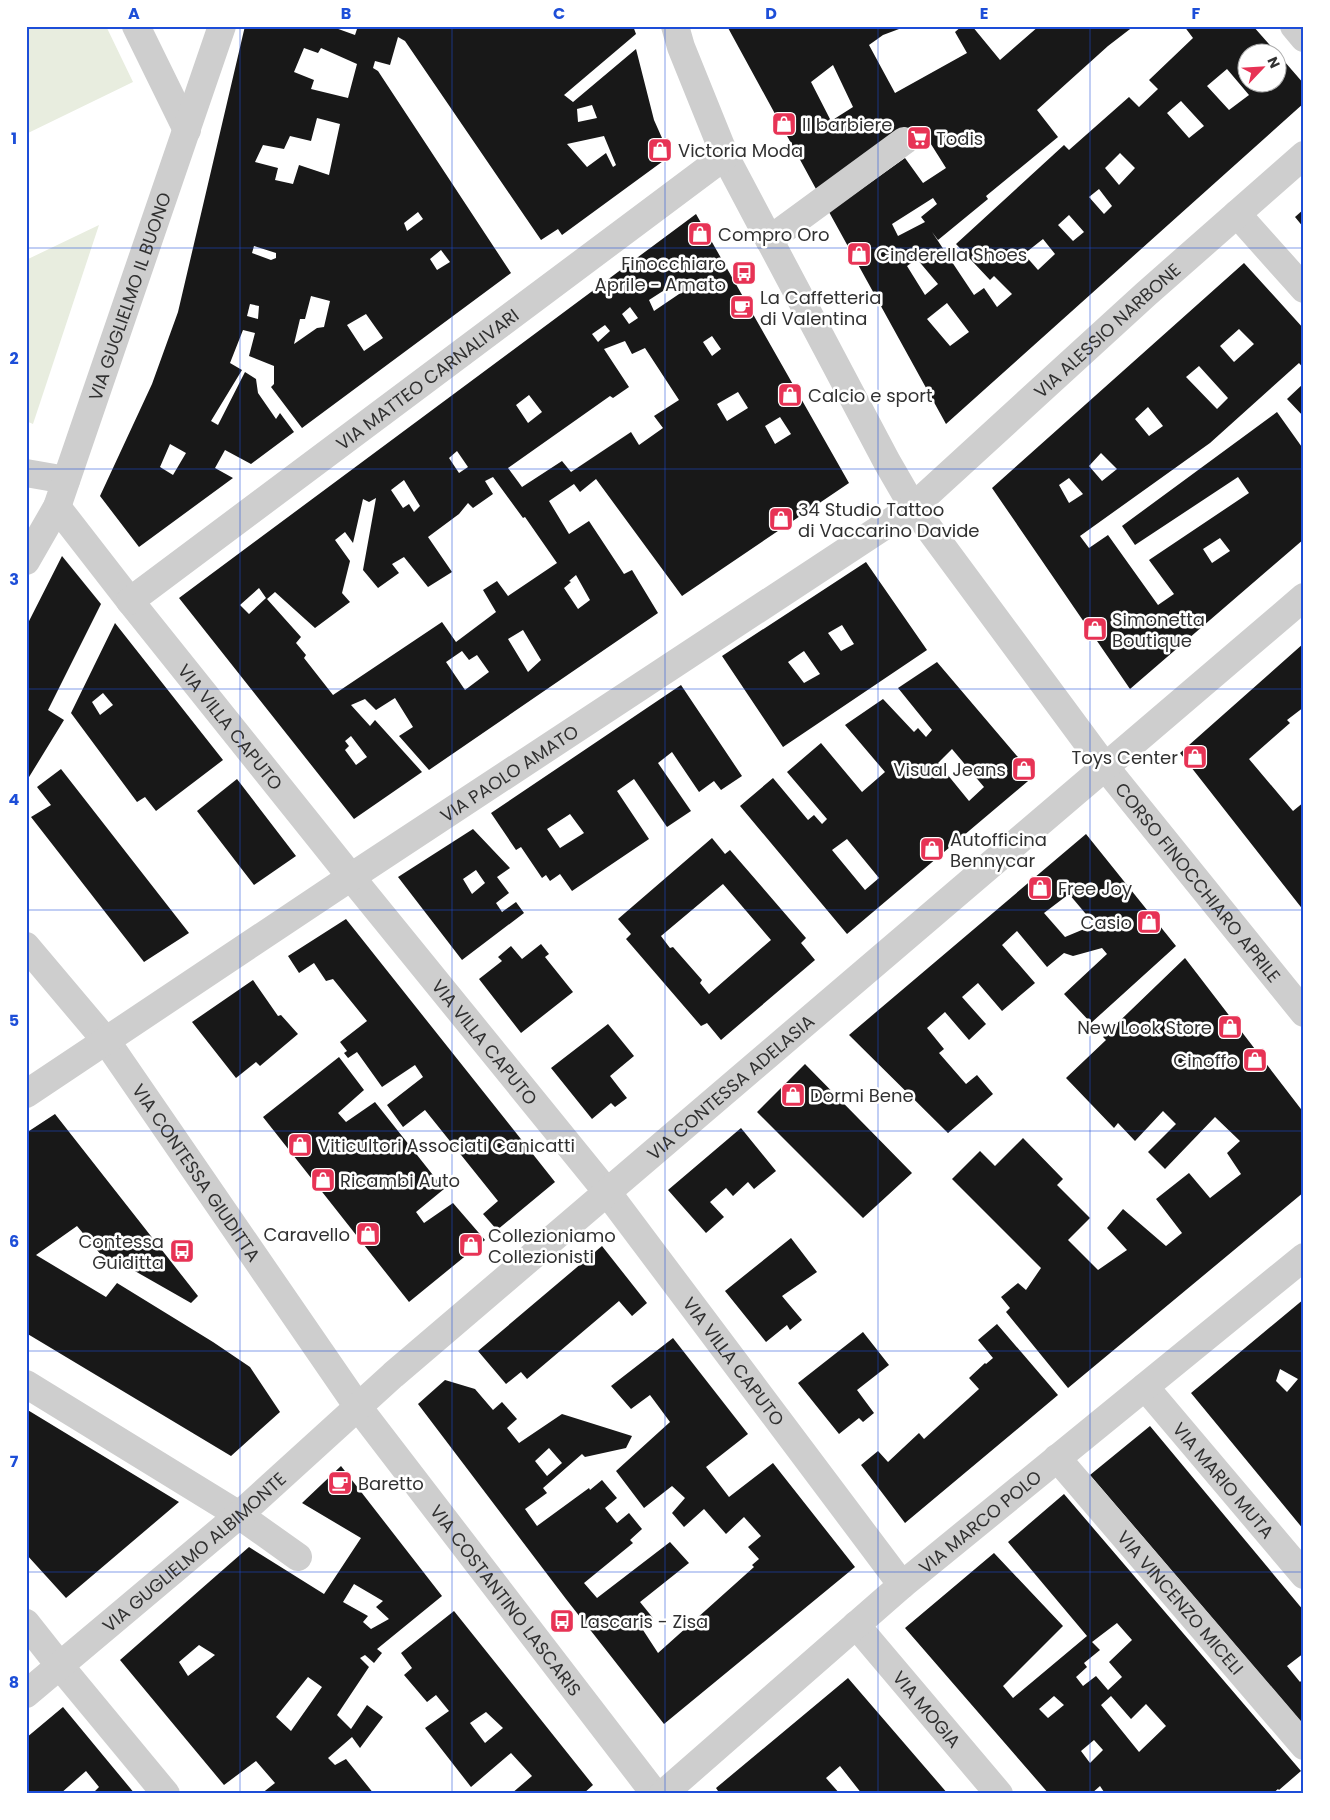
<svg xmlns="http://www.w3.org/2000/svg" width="1330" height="1820" font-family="Poppins,sans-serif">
<rect width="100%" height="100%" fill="#fff"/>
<path fill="#e8eddf" d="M26 26H106L133 82 26 134Z
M99 225 33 424 26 421V260Z"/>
<path fill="#181818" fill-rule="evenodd" d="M245 26H330L355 35 358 26H633L636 34 564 95 573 102 636 49 654 120 670 156 562 235 558 229 541 240 405 41 398 37 390 65 375 61 373 68 378 71 511 273 302 428 271 387 274 384V366L249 356 255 333 243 330 230 363 242 370 211 421 218 425 245 372 256 379 258 393 276 419 280 413 294 432 251 464 225 450 215 468 233 478 139 547 100 496 152 384 178 312ZM304 48 318 53 321 48 357 64 348 98 311 89 314 80 294 72ZM592 105 597 118 578 122 577 109ZM317 118 340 124 329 175 299 165 293 184 275 180 278 168 255 162 263 145 284 149 290 136 311 141ZM604 136 616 165 613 167 606 153 587 167 567 144ZM418 212 423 219 407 231 404 223ZM254 246 276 253V258L271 260 252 253ZM441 250 450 262 437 270 430 259ZM311 296 330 301 324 327 317 328 294 344 300 319H305ZM250 304 259 306 258 319 247 316ZM366 314 383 338 364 351 347 325ZM170 444 186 453 173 475 160 467Z
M727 26H907L883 35 869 45 895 93 967 53 955 32 962 26H972L1000 60 1039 26H1134L1108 46 1037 110 1058 137 986 196 988 199 938 240 932 232 974 295 984 288 997 307 1012 294 994 276 990 280 956 244 1064 145 1069 150 1129 97 1139 107 1158 89 1149 80 1193 38 1184 26H1253L1276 52H1248V82H1278V54L1304 84V103L946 424 829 212 905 158 923 183 946 168 929 141 919 147 905 127 816 189ZM833 65 853 107 831 121 811 82ZM1227 69 1249 95 1229 110 1207 86ZM1181 101 1204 126 1189 138 1167 113ZM1120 153 1135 168 1119 185 1105 168ZM1099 189 1112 206 1104 214 1089 197ZM933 198 937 204 921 217 925 222 898 236 892 224ZM1069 215 1084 232 1073 241 1058 225ZM1043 239 1055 254 1038 270 1024 254ZM917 259 938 284 925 295 907 266ZM947 303 969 332 950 346 927 319Z
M1304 209V228L1295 217Z
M696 214 849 483 682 596 596 479 580 492 574 484 549 501 569 534 589 521 624 574 632 570 658 613 429 770 399 736 413 727 395 698 376 710 365 699 351 705 370 726 375 720 422 772 354 819 179 598ZM677 282 682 292 654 311 649 300ZM630 307 638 318 629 324 622 314ZM605 325 610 331 598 342 592 334ZM712 336 721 349 712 356 703 342ZM625 341 632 354 645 348 679 400 654 416 663 428 639 445 631 432 571 472 562 461 522 487 508 468 610 396 613 398 629 387 604 349ZM738 392 748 408 727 421 717 404ZM529 395 542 412 528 423 516 405ZM780 417 791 434 775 444 765 426ZM457 451 468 467 459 473 449 458ZM493 477 523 518 525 517 557 563 508 596 497 581 483 590 496 612 456 642 442 622 333 695 304 658 306 655 296 643 301 637 267 599 275 592 315 628 350 602 342 593 350 561 335 540 345 532 353 543 363 499 369 502 376 498 363 570 378 588 399 573 392 564 404 557 428 587 452 572 428 537 459 514 468 503 473 508 493 494 485 481ZM404 480 420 506 414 512 409 504 403 508 391 490ZM576 575 590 600 578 609 564 588 571 582 569 581ZM259 588 266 598 249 614 240 605ZM523 630 541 660 528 672 508 639ZM462 651 469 660 477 655 489 672 465 690 446 662ZM351 736 367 757 356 765 345 750 349 746 345 741Z
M1244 263 1304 329V369L1299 363 1210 443 1080 536 1089 548 1108 535 1158 605 1174 594 1149 560 1249 493 1238 477 1135 545 1122 526 1277 412 1304 450V539L1130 689 992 488ZM1239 329 1254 344 1234 362 1220 346ZM1199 366 1228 398 1217 409 1186 377ZM1148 407 1163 426 1149 436 1135 419ZM1101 453 1117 469 1102 481 1089 466ZM1069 478 1083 494 1069 503 1059 485ZM1220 538 1230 551 1212 563 1203 549Z
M1304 383V417L1287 399Z
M62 556 101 604 48 710 64 720 26 782V627Z
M866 562 927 650 783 747 722 656ZM842 625 854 644 841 651 828 633ZM804 651 820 674 804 683 788 662Z
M115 623 223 760 156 811 145 797 137 802 71 713ZM103 693 113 705 100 715 92 702Z
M1304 643V707L1287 720 1290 723 1249 759 1293 811 1304 802V911L1180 753Z
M937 662 1034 776 847 934 740 806 773 778 808 820 814 815 822 824 827 819 787 772 821 743 862 792 885 772 845 725 883 699 914 732 918 728 926 737 932 730 898 688ZM952 749 984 787 969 801 938 763ZM847 839 879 878 865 890 832 850Z
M681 685 742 776 721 790 714 781 699 792 672 752 658 763 691 811 667 827 634 779 617 791 649 839 572 891 560 874 550 881 546 875 542 878 521 847 516 850 491 813ZM570 814 584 833 560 848 547 829Z
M61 769 189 933 144 962 31 817 51 805 37 787Z
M237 779 296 856 254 885 197 811Z
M473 829 510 868 497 877 509 893 496 903 502 912 516 902 524 913 462 960 398 877ZM476 870 485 883 472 894 463 879Z
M1086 834 1176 946 1091 1023 1064 994 1107 954 1102 948 1073 956 1064 953 1047 967 1017 931 1002 945 1035 983 1002 1011 978 983 962 997 986 1024 969 1040 945 1012 927 1028 944 1049 939 1053 966 1084 977 1075 993 1094 948 1133 849 1035ZM1069 894 1096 926 1089 927 1065 937 1044 913Z
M712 838 725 854 730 850 806 938 801 943 815 960 721 1040 707 1023 701 1026 626 939 631 934 618 919ZM723 884 771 940 709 994 700 983 702 980 673 947 670 948 661 936Z
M346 919 555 1182 497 1230 483 1214 498 1201 425 1110 403 1127 387 1105 423 1077 415 1065 382 1087 357 1052 348 1058 344 1053 347 1051 340 1042 367 1021 333 979 326 981 314 963 299 973 288 956Z
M541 944 549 954 545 957 573 992 521 1033 479 979 502 961 498 957 511 946 522 959Z
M1185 958 1304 1113V1192L1068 1388 1006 1312 1010 1308 1001 1297 1018 1283 1026 1290 1041 1268 952 1179 980 1151 995 1166 1023 1138 1063 1179 1057 1185 1090 1218 1068 1240 1098 1270 1127 1250 1107 1228 1123 1209 1166 1246 1182 1233 1156 1199 1189 1173 1210 1198 1241 1174 1227 1153 1240 1141 1215 1117 1165 1169 1148 1152 1176 1124 1163 1111 1135 1141 1118 1123 1114 1128 1066 1078 1106 1040 1103 1037Z
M253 980 278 1016 281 1015 298 1034 260 1066 256 1062 236 1078 192 1022Z
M608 1024 634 1056 610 1076 627 1098 615 1107 611 1103 592 1119 551 1068Z
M339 1057 364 1090 338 1113 346 1122 375 1102 444 1189 416 1212 424 1223 453 1203 485 1240 409 1302 263 1117Z
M805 1064 912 1173 863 1218 757 1112Z
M55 1114 198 1296 191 1303 112 1258 107 1262 77 1226 36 1255 106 1297 117 1283 213 1342 250 1367 280 1412 231 1456 26 1333V1133Z
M741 1128 776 1171 754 1189 748 1182 733 1196 726 1188 710 1202 724 1217 706 1233 668 1190Z
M791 1238 817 1272 782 1296 802 1320 790 1330 787 1325 766 1342 725 1291Z
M602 1246 647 1303 632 1316 619 1301 527 1379 521 1372 506 1384 478 1351Z
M1304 1299V1530L1191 1393ZM1280 1369 1298 1379 1287 1392 1276 1381Z
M997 1324 1058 1395 905 1523 861 1465 878 1451 888 1462 919 1433 924 1439 979 1389 969 1378 985 1363 986 1364 993 1358 978 1340Z
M863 1332 889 1365 857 1390 874 1413 863 1422 859 1418 839 1434 798 1383Z
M673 1338 748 1434 706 1467 729 1497 773 1463 855 1567 664 1724 566 1599 418 1404 445 1380 475 1389 493 1410 502 1402 517 1419 507 1428 519 1443 562 1414 632 1436 626 1448 585 1457 582 1454 543 1488 547 1493 525 1509 537 1526 589 1488 590 1490 602 1480 617 1498 605 1508 617 1523 629 1513 642 1529 630 1540 633 1543 584 1583 597 1598 670 1542 689 1563 640 1602 653 1618 643 1630 658 1653 754 1567 752 1565 759 1559 748 1547 761 1536 744 1517 726 1534 704 1509 684 1527 672 1513 685 1498 672 1486 644 1508 616 1471 670 1422 650 1395 631 1409 611 1386ZM549 1448 562 1463 547 1476 535 1461Z
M26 1409 179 1502 66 1598 26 1554Z
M1150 1426 1304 1611V1653L1287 1666 1300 1682 1304 1678V1721L1302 1723 1090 1475Z
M341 1466 442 1596 377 1649 382 1653 374 1663 365 1655 360 1658 369 1667 337 1715 351 1729 367 1705 383 1717 360 1748 352 1737 328 1758 335 1765 346 1759 374 1794H261L275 1783 256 1761 224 1785 120 1660 249 1547 324 1594 361 1538 302 1503ZM354 1584 383 1601 376 1607 389 1619 371 1629 363 1622 368 1616 343 1602ZM199 1645 215 1655 188 1676 179 1662ZM308 1677 322 1687 291 1731 276 1717Z
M1064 1494 1301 1771 1279 1790 1278 1789 1272 1794H1103L1104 1792 1100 1786 1091 1794H1049L905 1628 994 1553 1063 1626 1003 1686 1013 1698 1087 1636 1008 1542ZM1117 1623 1132 1640 1109 1662 1122 1677 1108 1690 1096 1676 1083 1686 1076 1677 1087 1667 1084 1663 1100 1650 1092 1642ZM1054 1696 1064 1705 1048 1718 1039 1709ZM1111 1696 1131 1719 1146 1704 1166 1726 1139 1752 1101 1705ZM1094 1740 1103 1750 1090 1763 1081 1751Z
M454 1611 593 1785 583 1794H511L532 1776 511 1753 471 1787 425 1728 449 1711 436 1695 427 1702 404 1675 412 1668 401 1653ZM486 1712 503 1728 485 1743 470 1723Z
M848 1678 948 1794H862L840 1766 826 1778 840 1794H720L716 1788Z
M63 1707 135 1794H92L99 1787 86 1771 60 1794H26V1738Z"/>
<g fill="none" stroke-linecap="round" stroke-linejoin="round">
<g stroke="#cecece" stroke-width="28">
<path d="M136 26 187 130"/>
<path id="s1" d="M675 26 681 47 725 156 887 462 913 507 1106 768 1304 1013"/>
<path d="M1294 26 1304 38"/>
<path d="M1237 214 1304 289"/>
<path d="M769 240 904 141"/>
<path d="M26 473 66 480"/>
<path id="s2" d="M57 507 130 601 351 877 607 1192 902 1585"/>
<path id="s3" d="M26 561 57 507 222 26"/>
<path id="s4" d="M130 601 725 156"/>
<path id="s5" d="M26 946 107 1042 358 1407 655 1794"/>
<path id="s6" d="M26 1094 351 877 913 507 1146 294 1304 155"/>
<path d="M26 1384 239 1515 298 1557"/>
<path id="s7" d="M1145 1387 1304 1575"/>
<path id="s8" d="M1057 1458 1304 1746"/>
<path d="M26 1623 60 1666 166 1794"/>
<path id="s9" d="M856 1625 999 1794"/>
<path id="s10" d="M26 1694 239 1515 393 1375 1304 597"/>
<path id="s11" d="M663 1794 902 1585 1304 1257"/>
</g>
</g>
<path fill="none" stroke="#1d4ed8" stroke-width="1" stroke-opacity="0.55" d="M240 26V1794M452 26V1794M665 26V1794M878 26V1794M1090 26V1794M26 248H1304M26 469H1304M26 689H1304M26 910H1304M26 1131H1304M26 1351H1304M26 1572H1304"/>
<defs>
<symbol id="shop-square" viewBox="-11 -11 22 22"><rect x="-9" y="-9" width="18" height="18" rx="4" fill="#e73355" stroke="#fff"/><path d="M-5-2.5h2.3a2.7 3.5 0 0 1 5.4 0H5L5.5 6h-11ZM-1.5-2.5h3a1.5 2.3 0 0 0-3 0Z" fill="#fff"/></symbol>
<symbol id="supermarket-square" viewBox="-11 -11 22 22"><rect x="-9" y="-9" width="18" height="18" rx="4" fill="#e73355" stroke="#fff"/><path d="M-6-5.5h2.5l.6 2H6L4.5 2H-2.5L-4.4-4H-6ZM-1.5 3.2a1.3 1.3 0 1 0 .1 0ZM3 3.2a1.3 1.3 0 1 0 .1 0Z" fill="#fff"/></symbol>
<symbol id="bus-square" viewBox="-11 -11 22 22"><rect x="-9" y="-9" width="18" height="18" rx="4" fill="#e73355" stroke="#fff"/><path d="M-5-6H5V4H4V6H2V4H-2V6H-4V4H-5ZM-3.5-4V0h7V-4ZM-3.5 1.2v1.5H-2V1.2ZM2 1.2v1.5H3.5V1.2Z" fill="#fff"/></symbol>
<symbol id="cafe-square" viewBox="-11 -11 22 22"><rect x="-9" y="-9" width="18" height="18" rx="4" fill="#e73355" stroke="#fff"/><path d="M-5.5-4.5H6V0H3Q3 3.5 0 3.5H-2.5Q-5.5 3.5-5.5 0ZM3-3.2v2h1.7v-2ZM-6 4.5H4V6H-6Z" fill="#fff"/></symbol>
</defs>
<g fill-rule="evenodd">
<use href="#shop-square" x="770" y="110" width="28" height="28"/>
<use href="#supermarket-square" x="905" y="124" width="28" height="28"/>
<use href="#shop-square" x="646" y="136" width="28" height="28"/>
<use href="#shop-square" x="686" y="220" width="28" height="28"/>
<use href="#shop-square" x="845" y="240" width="28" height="28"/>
<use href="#bus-square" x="730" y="259" width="28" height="28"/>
<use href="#cafe-square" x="728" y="293" width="28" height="28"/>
<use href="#shop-square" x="776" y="381" width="28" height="28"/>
<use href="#shop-square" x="767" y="505" width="28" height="28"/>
<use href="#shop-square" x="1081" y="615" width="28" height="28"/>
<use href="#shop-square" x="1181" y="743" width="28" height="28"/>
<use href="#shop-square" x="1010" y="755" width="28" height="28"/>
<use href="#shop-square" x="918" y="835" width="28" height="28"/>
<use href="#shop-square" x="1026" y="874" width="28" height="28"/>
<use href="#shop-square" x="1135" y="908" width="28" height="28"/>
<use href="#shop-square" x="1216" y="1013" width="28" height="28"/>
<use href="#shop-square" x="1241" y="1046" width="28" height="28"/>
<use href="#shop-square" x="779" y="1081" width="28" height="28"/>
<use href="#shop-square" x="286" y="1131" width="28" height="28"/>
<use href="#shop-square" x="309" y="1166" width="28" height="28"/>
<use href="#shop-square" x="354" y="1220" width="28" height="28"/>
<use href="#shop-square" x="457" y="1231" width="28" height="28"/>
<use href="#bus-square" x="168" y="1237" width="28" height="28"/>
<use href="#cafe-square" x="326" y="1469" width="28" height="28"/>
<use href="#bus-square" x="548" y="1607" width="28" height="28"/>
</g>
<g text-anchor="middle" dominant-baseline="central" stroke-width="5" stroke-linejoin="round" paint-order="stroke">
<g font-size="18" fill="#313131" stroke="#fff" text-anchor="start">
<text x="802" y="124">Il barbiere</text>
<text x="936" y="138">Todis</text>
<text x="678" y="150">Victoria Moda</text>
<text x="718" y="234">Compro Oro</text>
<text x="876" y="254">Cinderella Shoes</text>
<text x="726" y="263" text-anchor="end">Finocchiaro<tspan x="726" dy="21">Aprile - Amato</tspan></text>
<text x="760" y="297">La Caffetteria<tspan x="760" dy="21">di Valentina</tspan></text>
<text x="808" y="395">Calcio e sport</text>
<text x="798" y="509">34 Studio Tattoo<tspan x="798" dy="21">di Vaccarino Davide</tspan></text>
<text x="1112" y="619">Simonetta<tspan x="1112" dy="21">Boutique</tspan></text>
<text x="1178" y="757" text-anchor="end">Toys Center</text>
<text x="1006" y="769" text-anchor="end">Visual Jeans</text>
<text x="950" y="839">Autofficina<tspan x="950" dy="21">Bennycar</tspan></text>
<text x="1058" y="888">Free Joy</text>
<text x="1132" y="922" text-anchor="end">Casio</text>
<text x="1212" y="1027" text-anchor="end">New Look Store</text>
<text x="1238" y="1060" text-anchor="end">Cinoffo</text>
<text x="810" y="1095">Dormi Bene</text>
<text x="318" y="1145">Viticultori Associati Canicatti</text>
<text x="340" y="1180">Ricambi Auto</text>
<text x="350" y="1234" text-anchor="end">Caravello</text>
<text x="488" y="1235">Collezioniamo<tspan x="488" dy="21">Collezionisti</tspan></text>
<text x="164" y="1241" text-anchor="end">Contessa<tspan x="164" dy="21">Guiditta</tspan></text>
<text x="358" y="1483">Baretto</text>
<text x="580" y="1621">Lascaris - Zisa</text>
</g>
<g font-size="18" fill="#313131" stroke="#fff">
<text stroke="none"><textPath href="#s3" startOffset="285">VIA GUGLIELMO IL BUONO</textPath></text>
<text stroke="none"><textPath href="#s6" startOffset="1326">VIA ALESSIO NARBONE</textPath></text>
<text stroke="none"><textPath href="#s4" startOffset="371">VIA MATTEO CARNALIVARI</textPath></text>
<text stroke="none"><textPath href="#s2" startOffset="280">VIA VILLA CAPUTO</textPath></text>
<text stroke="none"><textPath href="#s6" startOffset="580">VIA PAOLO AMATO</textPath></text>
<text stroke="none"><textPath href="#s1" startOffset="1009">CORSO FINOCCHIARO APRILE</textPath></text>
<text stroke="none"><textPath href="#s2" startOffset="685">VIA VILLA CAPUTO</textPath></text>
<text stroke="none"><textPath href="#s10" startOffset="930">VIA CONTESSA ADELASIA</textPath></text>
<text stroke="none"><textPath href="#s5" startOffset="284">VIA CONTESSA GIUDITTA</textPath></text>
<text stroke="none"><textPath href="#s2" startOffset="1090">VIA VILLA CAPUTO</textPath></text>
<text stroke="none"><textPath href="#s7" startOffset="122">VIA MARIO MUTA</textPath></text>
<text stroke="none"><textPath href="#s11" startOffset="418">VIA MARCO POLO</textPath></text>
<text stroke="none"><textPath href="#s10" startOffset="220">VIA GUGLIELMO ALBIMONTE</textPath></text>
<text stroke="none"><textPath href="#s5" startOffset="812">VIA COSTANTINO LASCARIS</textPath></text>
<text stroke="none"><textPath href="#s8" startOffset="190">VIA VINCENZO MICELI</textPath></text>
<text stroke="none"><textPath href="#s9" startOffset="110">VIA MOGIA</textPath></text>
</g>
</g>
<rect width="1330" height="1820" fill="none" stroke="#ffffff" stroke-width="55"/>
<g transform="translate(1262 68) rotate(65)"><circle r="24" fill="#ffffff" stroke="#adadad"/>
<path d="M0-4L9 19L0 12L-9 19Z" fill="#e73355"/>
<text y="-8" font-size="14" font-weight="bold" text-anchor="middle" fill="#313131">N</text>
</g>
<rect x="28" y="28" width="1274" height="1764" fill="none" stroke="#1d4ed8" stroke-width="2"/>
<g font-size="16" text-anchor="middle" font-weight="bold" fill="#1d4ed8">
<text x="134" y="19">A</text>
<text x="346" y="19">B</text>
<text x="559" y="19">C</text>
<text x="771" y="19">D</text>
<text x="984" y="19">E</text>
<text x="1196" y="19">F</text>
<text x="14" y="144">1</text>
<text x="14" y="364">2</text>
<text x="14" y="585">3</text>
<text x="14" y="805">4</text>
<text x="14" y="1026">5</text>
<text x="14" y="1247">6</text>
<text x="14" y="1467">7</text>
<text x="14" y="1688">8</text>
</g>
</svg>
